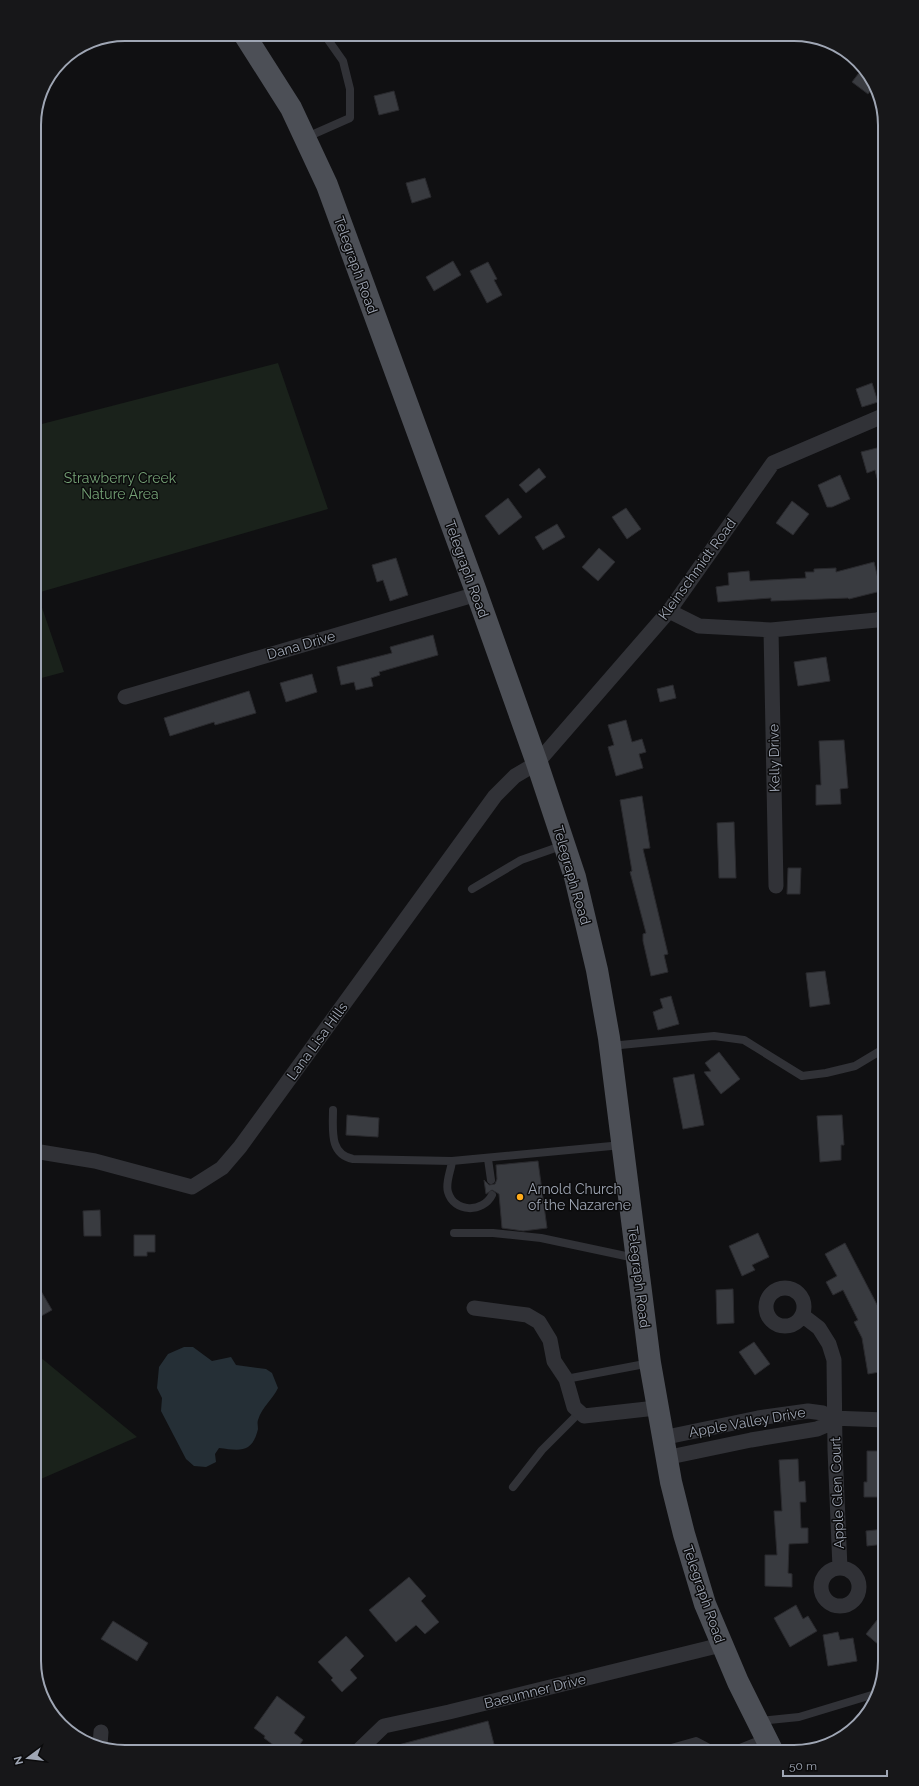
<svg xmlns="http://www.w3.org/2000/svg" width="919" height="1786" font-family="Raleway,sans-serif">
<rect width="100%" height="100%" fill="#101012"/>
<path fill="#1a221b" d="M278 363 328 509 37 593 64 672 34 680V426Z
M34 1352 137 1437 34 1482Z"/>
<path fill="#252f36" d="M184 1347H193L212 1361 231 1357 236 1365 266 1369 272 1373 278 1388C273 1399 262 1407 258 1420 257 1423 258 1426 258 1429 252 1455 238 1450 219 1448L215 1454 216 1462 206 1467 194 1466 186 1459 161 1411 162 1398 157 1388 159 1367 168 1354Z"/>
<path fill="#393b40" stroke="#2a2a2e" d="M862 69 875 85 868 94 852 82Z
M394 91 399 110 379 115 374 96Z
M425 178 431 197 412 203 406 183Z
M453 261 461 275 434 291 426 277Z
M488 262 497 279 494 280 502 295 487 303 470 271Z
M872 383 878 402 862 407 856 389Z
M885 446V493L881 494 875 470 867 473 861 452Z
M539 468 546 477 526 493 519 485Z
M840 475 850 499 832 507H827L818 485Z
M508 498 522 517 499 535 485 516Z
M792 501 809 514 793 535 776 523Z
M626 508 641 529 627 539 612 517Z
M557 524 565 537 543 550 535 537Z
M599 548 615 562 598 581 582 567Z
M396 558 408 595 390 601 383 580 377 582 372 565Z
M874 562 881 591 849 599 848 598 771 601V598L718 602 716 587 729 585 728 573 749 571 750 581 806 578 805 572H814V569L836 568V572Z
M433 635 438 655 379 672 380 675 371 678 373 686 356 690 354 682 341 685 337 667 392 653 390 647Z
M826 657 830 681 798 686 794 662Z
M312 674 317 692 286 702 280 683Z
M673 685 676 698 660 702 657 689Z
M249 691 256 713 215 725 214 722 170 736 164 718Z
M626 720 632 742 642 739 646 752 639 754 643 768 616 776 608 747 614 745 608 725Z
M844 740 848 788 840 789 841 804 816 805V785H821L819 741Z
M642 796 650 848 643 849 668 954 664 955 668 972 651 976 643 941V934L646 933 630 872 632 871 620 800Z
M734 822 736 878H719L717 823Z
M788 868H801L800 894H787Z
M825 971 830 1004 810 1007 806 973Z
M671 996 679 1024 658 1030 653 1012 663 1008 660 999Z
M719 1052 740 1079 721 1094 704 1072 711 1071 705 1063Z
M694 1074 704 1125 683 1129 673 1078Z
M347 1115 379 1118 378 1137 346 1135Z
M842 1115 844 1145H841V1160L820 1162 817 1116Z
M538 1161 547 1228 523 1231 502 1228 499 1194 492 1190 486 1194 484 1180 489 1185 495 1184 497 1179 496 1165Z
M100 1210 101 1236H84L83 1211Z
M758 1233 769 1257 752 1265 755 1270 742 1276 729 1246Z
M134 1235H155V1252H147V1256H134Z
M845 1243 885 1320V1324L882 1325 885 1347V1371L868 1374 862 1338 854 1322 858 1320 843 1290 833 1295 826 1282 837 1276 825 1254Z
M34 1279 52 1310 34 1320Z
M733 1289 734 1323 717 1324 716 1290Z
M754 1342 770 1364 755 1375 739 1352Z
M867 1451H885V1482H880V1497H864V1482H867Z
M798 1459 799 1482 805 1481 806 1502H800L801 1528H808V1543L789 1544 788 1573 792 1574V1587L765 1586V1555H777L774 1511H782L779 1460Z
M885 1529V1544L867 1546 866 1531Z
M409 1577 426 1596 421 1601 439 1622 425 1634 416 1625 396 1642 369 1610Z
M796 1605 803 1619 808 1616 817 1631 790 1647 774 1618Z
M885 1610V1638L879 1645 866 1634Z
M113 1621 148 1643 137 1661 101 1639Z
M838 1632 840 1640 853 1638 857 1661 828 1666 823 1635Z
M346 1636 364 1656 350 1670 357 1678 342 1692 331 1680 333 1678 318 1662Z
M277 1696 305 1717 294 1733 303 1740 294 1752H283L264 1738 265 1736 254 1728Z
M488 1721 495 1748 478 1752H474L473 1747 454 1752H388L387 1748Z"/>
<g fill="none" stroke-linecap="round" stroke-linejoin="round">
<path stroke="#313237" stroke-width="8" d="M307 137 350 118V89L343 61 324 34
M472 889 521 860 564 845
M610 1046 714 1036 744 1040 802 1076 826 1073 855 1066 885 1048
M333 1110C333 1130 329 1154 353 1159L452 1161 622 1145
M488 1159 491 1180
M452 1161C451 1171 445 1183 448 1192 454 1213 483 1213 492 1195
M454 1233H493L541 1238 635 1258
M566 1379 650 1363
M513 1487 542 1450 580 1412
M759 1721 799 1717 875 1694
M657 1752 696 1741 717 1752
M730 1752 765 1738"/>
<path stroke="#313237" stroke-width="15" d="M669 611 699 626 771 630 877 620 885 617
M771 630 776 886
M125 697 477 594
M34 1151 95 1161 192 1187 222 1168 240 1147 495 796 515 776 537 763 669 611 773 463 885 415
M766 1307a19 19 0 1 1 38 0a19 19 0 1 1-38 0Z
M474 1308 527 1315 539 1322 550 1340 554 1361 566 1379 574 1407 584 1416 656 1408
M802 1315 819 1328 829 1344 834 1360 835 1450 840 1568
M662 1438 758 1418 808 1411 823 1413 831 1418 885 1420
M665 1458 751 1440 817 1429 824 1426 831 1418
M821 1587a19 19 0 1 1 38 0a19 19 0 1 1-38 0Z
M100 1745 101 1732
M357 1752 384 1726 449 1712 721 1645"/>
<path stroke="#4c4f56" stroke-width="22" d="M244 34 291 108 327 185 477 594 537 763 575 877 597 970 609 1038 650 1363 671 1482 684 1534 705 1604 738 1682 773 1752"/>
</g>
<circle fill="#ffab1a" stroke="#0b0b0c" stroke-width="1.5" cx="520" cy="1197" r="4"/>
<g text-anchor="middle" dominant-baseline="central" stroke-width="3" stroke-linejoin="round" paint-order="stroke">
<g font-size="14" fill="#9fa6b4" stroke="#0b0b0c">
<text transform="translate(356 265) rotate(70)">Telegraph Road</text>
<text transform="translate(467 569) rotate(70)">Telegraph Road</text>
<text transform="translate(697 569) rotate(-54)">Kleinschmidt Road</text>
<text transform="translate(301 645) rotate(-16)">Dana Drive</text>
<text transform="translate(774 758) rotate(-91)">Kelly Drive</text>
<text transform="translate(572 875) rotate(74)">Telegraph Road</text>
<text transform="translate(317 1041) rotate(-54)">Lana Lisa Hills</text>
<text transform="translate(639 1277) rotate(83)">Telegraph Road</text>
<text transform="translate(747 1422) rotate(-10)">Apple Valley Drive</text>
<text transform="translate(837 1493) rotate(-92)">Apple Glen Court</text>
<text transform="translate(704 1594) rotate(71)">Telegraph Road</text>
<text transform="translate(535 1691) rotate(-14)">Baeumner Drive</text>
</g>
<g font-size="14" fill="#74a175" stroke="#0b0b0c">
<text x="120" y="478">Strawberry Creek<tspan x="120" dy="16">Nature Area</tspan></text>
</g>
<g font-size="14" fill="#9fa6b4" stroke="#0b0b0c" text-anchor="start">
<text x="528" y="1189">Arnold Church<tspan x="528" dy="16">of the Nazarene</tspan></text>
</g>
</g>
<path d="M0 0H919V1786H0ZM125 41H794A84 84 0 0 1 878 125V1661A84 84 0 0 1 794 1745H125A84 84 0 0 1 41 1661V125A84 84 0 0 1 125 41Z" fill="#171719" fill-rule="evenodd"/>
<path fill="none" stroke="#9fa6b4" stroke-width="2" d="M125 41H794A84 84 0 0 1 878 125V1661A84 84 0 0 1 794 1745H125A84 84 0 0 1 41 1661V125A84 84 0 0 1 125 41Z"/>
<g transform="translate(28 1758) rotate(255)" stroke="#0b0b0c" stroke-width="3" paint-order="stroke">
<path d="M0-3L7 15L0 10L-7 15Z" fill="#9fa6b4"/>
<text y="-6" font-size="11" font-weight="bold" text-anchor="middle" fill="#9fa6b4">N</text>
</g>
<path d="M783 1770v6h104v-6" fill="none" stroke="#9fa6b4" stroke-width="2"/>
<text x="789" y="1770" font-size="12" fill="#9fa6b4" stroke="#0b0b0c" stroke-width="3" paint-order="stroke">50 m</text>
</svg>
